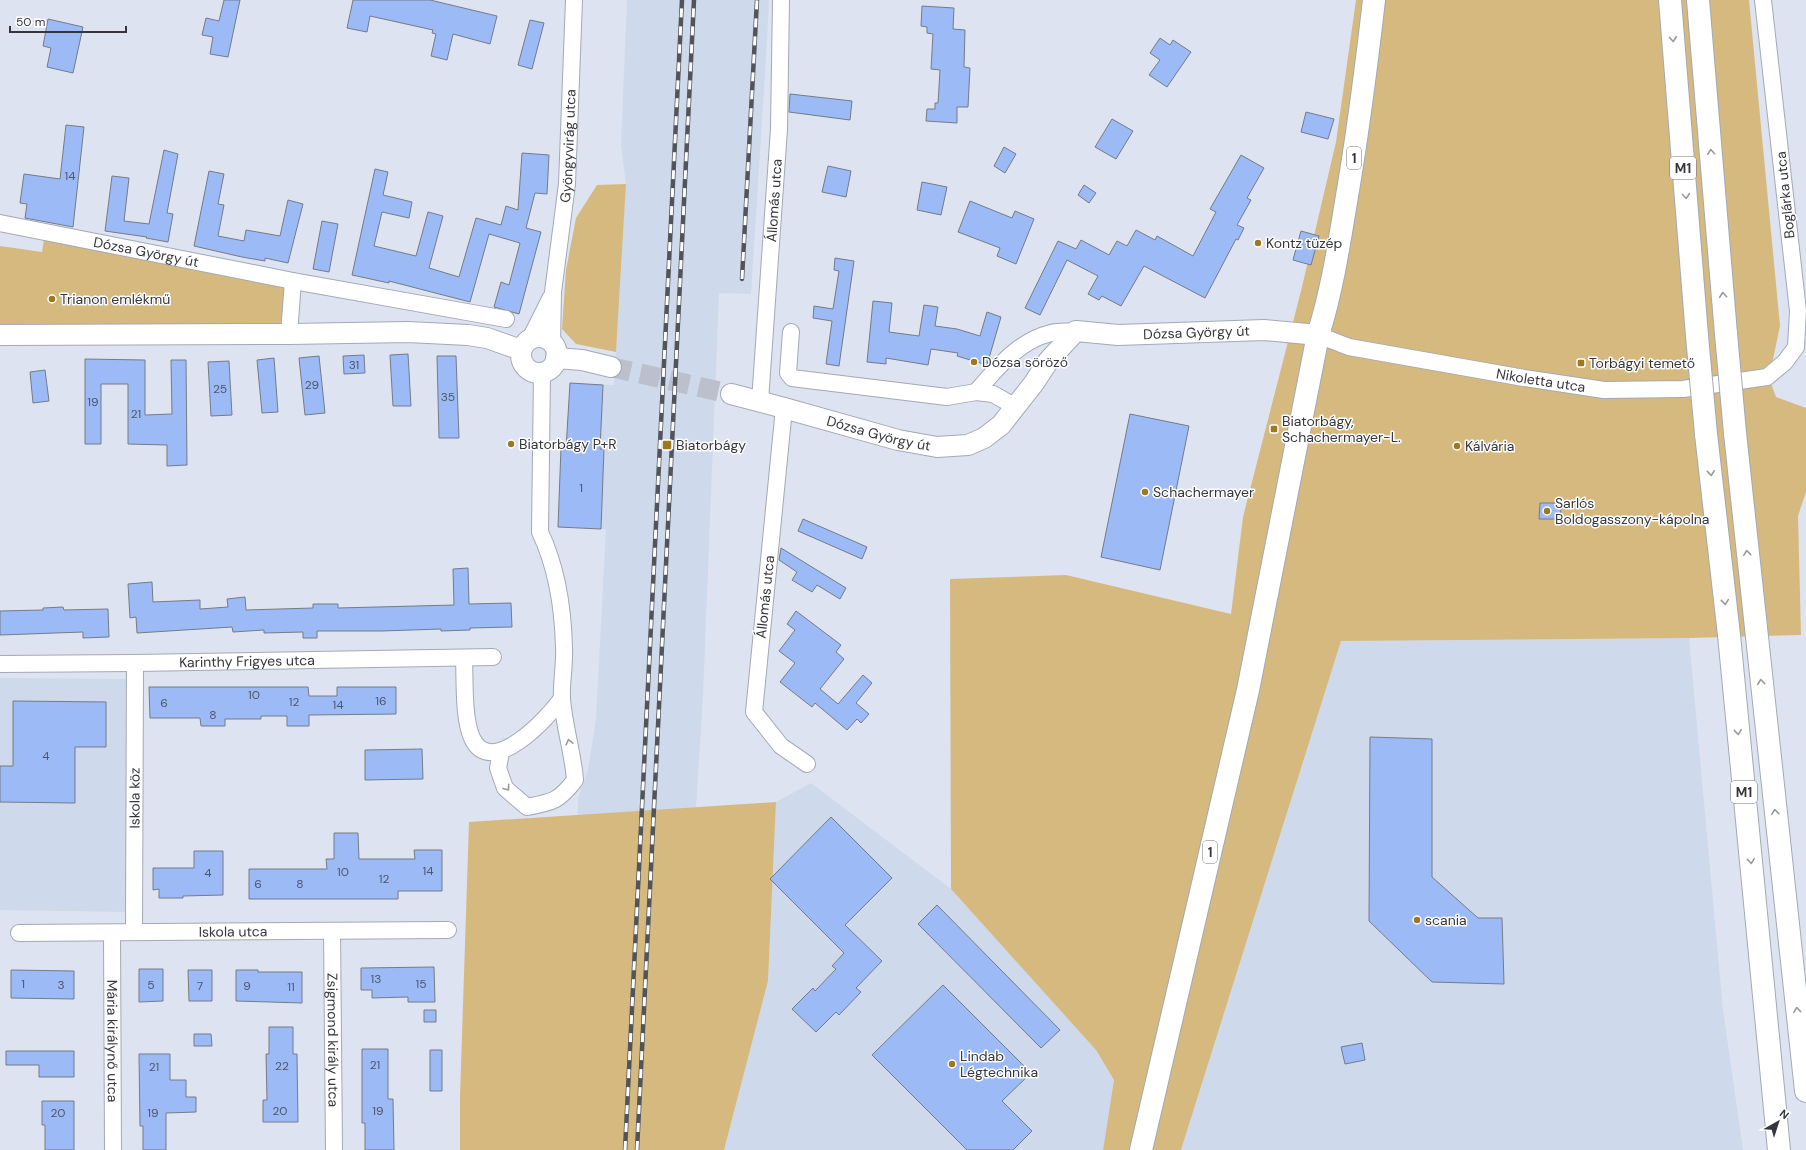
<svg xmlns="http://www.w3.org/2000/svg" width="1806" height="1150" font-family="'DM Sans',sans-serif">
<rect width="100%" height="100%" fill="#dde3f0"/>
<path fill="#cfd9ec" d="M627 0H769L766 58 751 294 719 293 703 696 689 918 572 1028 578 798 588 770 596 719 606 529 558 527 561 448H566L570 383 614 385 626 184 621 145Z
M1689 638 1723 1010 1743 1150H1181L1341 641Z
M0 678 129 679 126 912 0 910Z
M811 783 951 889 1096 1050 1114 1080 1103 1150H724L768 981 776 802Z"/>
<path fill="#d6b97f" d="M1356 0H1749L1780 326 1769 378 1776 397 1806 408V492L1798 516 1801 635 1689 638 1341 641 1181 1150H1103L1114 1080 1096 1050 951 889 950 579 1066 575 1231 614 1243 517 1302 287 1336 142Z
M626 184 616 352 576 344 562 329 566 270 576 218 597 185Z
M45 232 293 281 289 334 0 335V246L42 252Z
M776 802 768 981 724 1150H460V1096L469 822Z"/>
<path fill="#9cbaf6" stroke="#757b86" d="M224 0H240L228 57 210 54 213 37 202 35 206 18 219 21Z
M353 0H430L497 16 490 44 453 34 447 60 431 56 436 34 432 33 433 30 370 16 367 32 347 28Z
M922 6 954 8 953 29 965 30 964 67 970 68 968 107H957V123L926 121 927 109H935V103H938L940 70 931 69 933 34 927 33V27L921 26Z
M48 19 83 27 73 73 47 67 51 48 43 46Z
M530 20 544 23 532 69 518 65Z
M1160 38 1170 45 1173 40 1191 52 1167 87 1149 75 1160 60 1150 53Z
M790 94 852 101 850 120 789 112Z
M1306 112 1334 119 1328 139 1301 132Z
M1112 119 1133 131 1116 159 1095 147Z
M66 125 84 127 73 227 25 218 27 204 20 203 24 174 60 179Z
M1004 147 1016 154 1005 173 994 166Z
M164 150 178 154 167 213 173 214 168 242 146 238 147 237 105 231 112 176 129 178 124 221 149 224Z
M522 153 549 155 547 194 535 193 526 228 541 232 519 314 494 307 501 282 509 285 520 243 489 234 470 302 389 281V283L352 275 375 169 388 172 383 195 412 202 409 218 382 212 374 246 416 256 428 212 443 216 429 268 459 277 476 218 501 225 506 206 518 210Z
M1241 155 1264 168 1247 198 1251 200 1237 225 1244 228 1238 240 1236 239 1205 298 1144 266 1121 306 1102 296 1099 300 1088 294 1098 276 1067 260 1040 315 1025 308 1058 241 1076 249 1081 240 1109 255 1117 241 1127 246 1136 230 1155 240 1157 236 1193 256 1216 212 1210 209Z
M828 166 851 171 846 197 822 192Z
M209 171 224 174 218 204 224 205 218 236 244 241 246 230 280 236 288 200 303 204 288 263 265 258V261L242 257 194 246Z
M922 182 947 187 941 215 917 210Z
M1084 185 1096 193 1089 203 1078 195Z
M970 201 1012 218 1015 211 1034 219 1016 264 997 256 1000 248 958 232Z
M322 221 338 224 329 272 313 269Z
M1301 231 1319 236 1311 265 1293 260Z
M835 258 854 261 839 366 826 364 832 321 813 318 814 306 833 309 839 271 834 270Z
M873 301 892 303 889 332 919 336 924 305 938 307 935 326 957 329 980 336 987 312 1001 317 987 365 957 356 958 353 931 349 928 365 886 358V364L867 362Z
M408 354 411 406H393L390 355Z
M364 355 365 373 344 374 343 356Z
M319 356 325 413 305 415 299 358Z
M437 356H456L459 438H439Z
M274 358 278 412 262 413 257 360Z
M85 359 145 360V415L172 414 171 360H186L187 465 167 466V445L128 444V384H101V444H85Z
M229 361 232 415 211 416 208 362Z
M45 370 49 401 33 403 30 372Z
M570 383 603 385 600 449H604L601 529 558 527 561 448H566Z
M1130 414 1189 426 1160 570 1101 557Z
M1540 503H1555L1561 509 1560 515 1555 519H1539Z
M803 519 867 547 862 559 798 531Z
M781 548 846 588 840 599 817 585 812 592 792 580 797 572 779 560Z
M468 568 469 604 511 603 512 627 470 628V630L441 631V629L382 631H317V638H303V632L264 633V630L233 632 232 627 137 633 136 617 130 618 128 584 152 582 153 602 200 600V609L228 607 227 599 245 597 246 610 313 608V604H338V608L454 605 453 569Z
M63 607 64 610 108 609 109 637 83 638V632L0 635V611L43 610V608Z
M796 611 841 645 836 652 844 659 820 689 838 704 863 675 872 683 856 703 869 714 861 723 857 719 847 730 815 703 812 707 780 682 795 663 779 651 795 630 787 624Z
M149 687H308L309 696H337V687H396V714L309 715V726H287V716H261V719H225V726H201L200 718H150Z
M13 701 106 702V747H75V803L0 802V766H13Z
M1370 737 1432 739V877L1478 918H1502L1504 984 1432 982 1369 921Z
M422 749 423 779 365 780V750Z
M831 817 892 878 845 925 882 961 856 988 861 992 839 1015 836 1012 816 1032 792 1009 813 988 815 991 836 969 832 966 844 953 770 879Z
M334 833H358L359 859H415L414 850H442V891H398V899H249V869H327L326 859H334Z
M194 851H223V895L183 896V898H159V889L153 890V868H194Z
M937 905 1060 1030 1041 1048 918 924Z
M434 967 435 1002H408V997L372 998V990H361V968Z
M139 969H163V1001L139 1002Z
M11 970 74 971V999L11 998Z
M188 970H212V1001H189Z
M236 970H258V972H302V1003L236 1001Z
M943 985 1031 1073 1002 1101 1032 1131 1013 1150H967L872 1055Z
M424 1010H436V1022H424Z
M269 1027H293V1054H297L298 1122H263V1100H267L266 1054H269Z
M194 1034H211L212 1046H194Z
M1362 1043 1365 1060 1345 1064 1341 1047Z
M362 1049H388V1099H393L394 1150H365V1123H362Z
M430 1050H442V1091H430Z
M6 1051H74V1077H39V1065H6Z
M139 1054H170V1080H186V1097H196V1112L166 1113V1150H143V1126H140Z
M42 1101H74V1150H45V1125H42Z"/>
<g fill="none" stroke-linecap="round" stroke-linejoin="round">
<path stroke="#bbc0cc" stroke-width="20" stroke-dasharray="20 10" stroke-linecap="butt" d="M611 367 731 394"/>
<defs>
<g id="minor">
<path id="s1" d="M0 223 293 281 506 319"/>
<path d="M791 332 788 373 792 378 947 397 976 392 993 394 1016 407"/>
<path d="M289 334 293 281"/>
<path id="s2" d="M1318 335 1349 347 1524 378 1604 390 1683 389 1767 377 1785 362 1796 347 1798 311 1763 0"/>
<path d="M530 339 551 297"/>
<path id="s3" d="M552 344 553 292 567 184 574 0"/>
<path d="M976 392C997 368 1018 341 1051 333 1059 331 1068 332 1076 331"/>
<path id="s4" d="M760 401 779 129 781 0"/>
<path d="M784 408 754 712 781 746 807 764"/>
<path d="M464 658C465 680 463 718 472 738 491 780 549 717 562 698"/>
<path id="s5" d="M0 664 135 663 493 657"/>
<path d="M501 752 498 768 505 788 527 807C553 802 559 801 575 780 573 753 564 726 562 699 561 682 565 665 564 647 563 608 557 568 540 532L542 373"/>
<path id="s6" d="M332 931 334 1150"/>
<path id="s7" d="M134 932 135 663"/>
<path id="s8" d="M19 933 448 930"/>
<path id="s9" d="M112 933 113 1150"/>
</g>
<g id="tertiary">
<path d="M0 335 289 334 408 332 468 335 487 338 521 350"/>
<circle cx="539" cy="355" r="18"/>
<path d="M556 358 582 360 611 367"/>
<path id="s10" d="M731 394 784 408 898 440 937 447 968 445 984 438 1001 425 1034 383 1049 360 1076 331 1118 335 1264 330 1318 335"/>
</g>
<path id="primary" d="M1141 1150 1248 690 1318 335C1331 294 1338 251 1345 208 1357 139 1366 70 1374 0"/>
<path id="motorway" d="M1670 0 1697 336
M1698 0 1726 334
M1735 433 1806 1091
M1706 434 1729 635 1779 1150"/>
</defs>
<use href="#minor" stroke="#a3a9b5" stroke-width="18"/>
<use href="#tertiary" stroke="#a3a9b5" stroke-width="22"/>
<use href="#primary" stroke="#a3a9b5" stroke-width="24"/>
<use href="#motorway" stroke="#a3a9b5" stroke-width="24"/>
<use href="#minor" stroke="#fff" stroke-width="16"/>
<use href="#tertiary" stroke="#fff" stroke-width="20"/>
<use href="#primary" stroke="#fff" stroke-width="22"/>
<use href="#motorway" stroke="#fff" stroke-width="22"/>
<defs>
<path id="rail" d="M742 279 757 0
M625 1150 682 0
M637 1150 694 0"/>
</defs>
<use href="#rail" stroke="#51545a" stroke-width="4.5"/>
<use href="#rail" stroke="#fff" stroke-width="3" stroke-dasharray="9" stroke-linecap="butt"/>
<defs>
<path id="motorway-bridge" d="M1726 334 1735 433
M1697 336 1706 434"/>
</defs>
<use href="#motorway-bridge" stroke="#a3a9b5" stroke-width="24" stroke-linecap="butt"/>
<use href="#motorway-bridge" stroke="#fff" stroke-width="22"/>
</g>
<defs><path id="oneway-chevron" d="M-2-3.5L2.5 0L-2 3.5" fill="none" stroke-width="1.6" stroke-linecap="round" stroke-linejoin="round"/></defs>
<g stroke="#9a9a9d">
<use href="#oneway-chevron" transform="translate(1673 39) rotate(85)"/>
<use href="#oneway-chevron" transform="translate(1711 152) rotate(-95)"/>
<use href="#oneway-chevron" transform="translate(1686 196) rotate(85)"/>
<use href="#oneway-chevron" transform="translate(1723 295) rotate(-95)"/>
<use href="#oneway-chevron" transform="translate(1711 473) rotate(84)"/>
<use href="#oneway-chevron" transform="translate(1747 553) rotate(-96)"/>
<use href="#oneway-chevron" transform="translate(1725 602) rotate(84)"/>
<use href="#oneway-chevron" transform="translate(1761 682) rotate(-96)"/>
<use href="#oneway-chevron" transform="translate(1738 732) rotate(84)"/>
<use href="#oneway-chevron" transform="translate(569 742) rotate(-104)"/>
<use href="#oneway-chevron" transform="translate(507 788) rotate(54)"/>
<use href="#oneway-chevron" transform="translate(1775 812) rotate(-96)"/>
<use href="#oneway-chevron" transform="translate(1751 861) rotate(84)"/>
<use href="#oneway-chevron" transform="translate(1797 1010) rotate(-96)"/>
</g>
<g fill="#9c7823" stroke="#fff" stroke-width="1.5">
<circle cx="1258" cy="243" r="4"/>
<circle cx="52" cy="299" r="4"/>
<circle cx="974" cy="362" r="4"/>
<rect x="1577" y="359" width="8" height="8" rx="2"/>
<rect x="1270" y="425" width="8" height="8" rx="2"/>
<circle cx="511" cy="444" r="4"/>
<rect x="662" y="440" width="10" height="10" rx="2"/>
<circle cx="1457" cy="446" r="4"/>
<circle cx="1145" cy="492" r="4"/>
<circle cx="1547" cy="511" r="4"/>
<circle cx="1417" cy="920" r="4"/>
<circle cx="952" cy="1064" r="4"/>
</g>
<g text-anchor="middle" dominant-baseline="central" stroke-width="3" stroke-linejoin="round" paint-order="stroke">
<g font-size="12" fill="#4e576a">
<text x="70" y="176">14</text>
<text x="354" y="365">31</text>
<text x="312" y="385">29</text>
<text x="220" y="389">25</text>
<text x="448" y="397">35</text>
<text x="93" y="402">19</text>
<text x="136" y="414">21</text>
<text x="581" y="488">1</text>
<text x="254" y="695">10</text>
<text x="381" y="701">16</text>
<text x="294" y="702">12</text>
<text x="164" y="703">6</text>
<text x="338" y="705">14</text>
<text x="213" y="715">8</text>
<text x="46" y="756">4</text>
<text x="428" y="871">14</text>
<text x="343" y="872">10</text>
<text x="208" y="873">4</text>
<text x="384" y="879">12</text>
<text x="258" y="884">6</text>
<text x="300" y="884">8</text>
<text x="376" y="979">13</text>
<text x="23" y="984">1</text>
<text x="421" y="984">15</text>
<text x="61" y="985">3</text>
<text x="151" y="985">5</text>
<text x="200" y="986">7</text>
<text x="247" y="986">9</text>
<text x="291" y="987">11</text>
<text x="375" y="1065">21</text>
<text x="282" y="1066">22</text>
<text x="154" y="1067">21</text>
<text x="280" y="1111">20</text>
<text x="378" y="1111">19</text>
<text x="58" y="1113">20</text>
<text x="153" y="1113">19</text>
</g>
<g fill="#fff" stroke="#717276" stroke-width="1">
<rect x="1347" y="147" width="14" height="22" rx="3"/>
<rect x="1670" y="157" width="26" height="22" rx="3"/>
<rect x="1731" y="781" width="26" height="22" rx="3"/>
<rect x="1203" y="841" width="14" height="22" rx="3"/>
</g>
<g font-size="13" font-weight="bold" fill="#34363b">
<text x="1354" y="158">1</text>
<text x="1683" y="168">M1</text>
<text x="1744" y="792">M1</text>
<text x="1210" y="852">1</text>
</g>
<g font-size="14" fill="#34363b" stroke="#fff">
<text stroke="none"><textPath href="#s3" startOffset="199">Gyöngyvirág utca</textPath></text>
<text transform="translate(1785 195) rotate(-96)">Boglárka utca</text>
<text stroke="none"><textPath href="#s4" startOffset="201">Állomás utca</textPath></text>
<text stroke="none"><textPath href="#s1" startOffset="149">Dózsa György út</textPath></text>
<text stroke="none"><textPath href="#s10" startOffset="524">Dózsa György út</textPath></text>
<text stroke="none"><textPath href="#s2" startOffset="228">Nikoletta utca</textPath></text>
<text stroke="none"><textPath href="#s10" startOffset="153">Dózsa György út</textPath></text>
<text transform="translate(765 597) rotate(-84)">Állomás utca</text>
<text stroke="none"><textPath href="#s5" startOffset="247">Karinthy Frigyes utca</textPath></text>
<text stroke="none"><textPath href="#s7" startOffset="134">Iskola köz</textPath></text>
<text stroke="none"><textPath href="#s8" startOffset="214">Iskola utca</textPath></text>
<text stroke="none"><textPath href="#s6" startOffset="109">Zsigmond király utca</textPath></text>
<text stroke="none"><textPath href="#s9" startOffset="108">Mária királynő utca</textPath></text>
</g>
<g font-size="14" fill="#34363b" stroke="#fff" text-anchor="start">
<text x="1266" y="243">Kontz tüzép</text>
<text x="60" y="299">Trianon emlékmű</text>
<text x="982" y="362">Dózsa söröző</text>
<text x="1589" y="363">Torbágyi temető</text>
<text x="1282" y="421">Biatorbágy,<tspan x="1282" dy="16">Schachermayer-L.</tspan></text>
<text x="519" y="444">Biatorbágy P+R</text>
<text x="676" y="445">Biatorbágy</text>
<text x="1465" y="446">Kálvária</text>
<text x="1153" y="492">Schachermayer</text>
<text x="1555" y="503">Sarlós<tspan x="1555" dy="16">Boldogasszony-kápolna</tspan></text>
<text x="1425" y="920">scania</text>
<text x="960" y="1056">Lindab<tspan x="960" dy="16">Légtechnika</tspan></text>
</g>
</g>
<g transform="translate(1778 1122) rotate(39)" stroke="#ffffff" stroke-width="3" paint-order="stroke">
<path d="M0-3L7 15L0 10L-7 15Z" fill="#34363b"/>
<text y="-6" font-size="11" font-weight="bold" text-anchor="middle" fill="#34363b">N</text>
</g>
<path d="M10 26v6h116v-6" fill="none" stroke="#34363b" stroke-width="2"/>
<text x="16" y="26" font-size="12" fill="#34363b" stroke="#ffffff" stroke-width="3" paint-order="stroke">50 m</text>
</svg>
